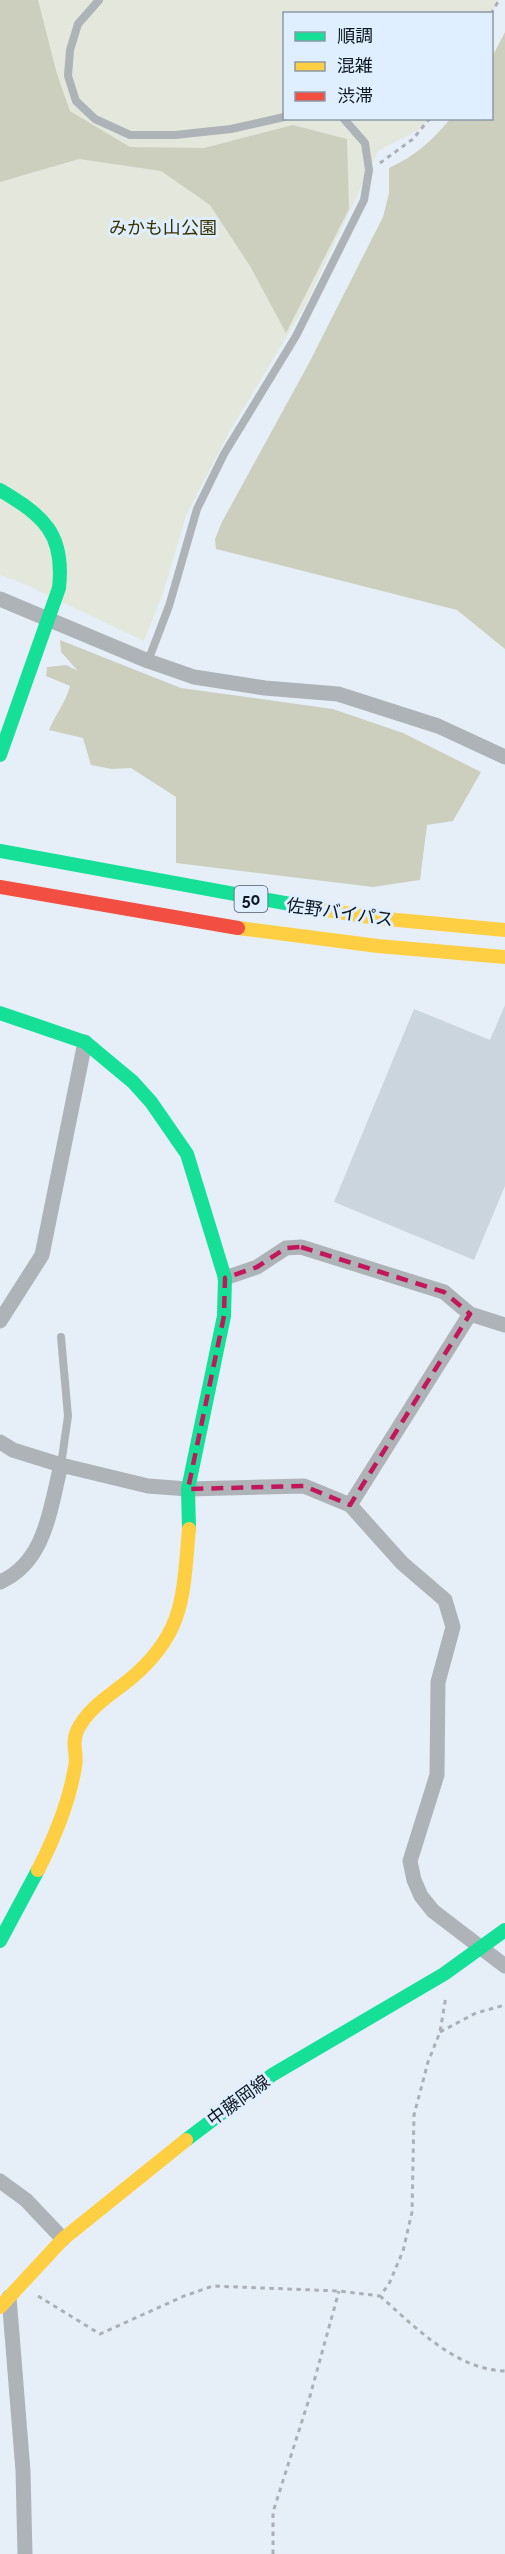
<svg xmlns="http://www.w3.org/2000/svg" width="505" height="2554" font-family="Raleway,'Noto Sans JP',sans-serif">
<rect width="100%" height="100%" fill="#e6eff8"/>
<path fill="#e4e7dc" d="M0 0H499L491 13 284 14V118L428 119 422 128 378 151 305 306 230 431 186 516 163 593 144 641 22 583 0 575Z"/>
<path fill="#cdcfbe" d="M0 0H38L57 74 70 111 130 147 204 148 293 125 347 139 349 209 286 333 250 266 210 205 161 171 79 159 0 182Z
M505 32V649L457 610 216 549 215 539 222 522 309 363 383 217 389 193V168C415 156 432 141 450 119L492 118V57Z
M60 640 181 688 333 709 403 733 481 772 453 821 427 825 420 880 373 887 176 863V797L131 768 112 769 91 765 83 738 49 730C55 715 66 702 70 686L46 676 47 667 66 665 78 671 61 652Z"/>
<path fill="#cbd5de" d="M505 1005V1186L474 1260 334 1202 414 1009 490 1040Z"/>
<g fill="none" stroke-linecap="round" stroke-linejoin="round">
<path stroke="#aab0b6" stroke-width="3" stroke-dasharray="4.5 4.5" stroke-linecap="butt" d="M491 14 499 0
M380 163 413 139 430 118
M440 2032 476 2013 505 2005
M38 2296 100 2334 184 2296 213 2286 339 2291 380 2296 389 2284 403 2251 412 2212 414 2115 428 2062 440 2032 446 1996
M380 2296C414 2326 456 2370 505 2371
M273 2554V2512L310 2396 339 2291"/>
<path stroke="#adb3b7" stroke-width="8" d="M99 0 78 24 70 50 68 76 76 101 95 119 130 135H175L231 129 284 117
M148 661 169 606 197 509 224 454 296 336 364 200 369 170 365 143 343 118
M61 1465 68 1416 61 1337"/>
<path stroke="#adb3b7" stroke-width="15" d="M0 599 148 661 194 677 265 688 338 694 438 726 505 757
M225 1278 257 1267 286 1248 301 1247 444 1292 470 1314 505 1325
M0 1321 42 1255 85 1042
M0 1442 13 1450 61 1465
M350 1505 470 1314
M0 1582C46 1562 50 1508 61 1465L148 1486 188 1489 304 1486 350 1505 402 1563 445 1600 453 1627 438 1682 437 1775 410 1861 414 1880 421 1896 433 1911 505 1966
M0 2181 26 2200 63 2239
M9 2297 23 2471 25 2554"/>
<path stroke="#16e098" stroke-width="14" d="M0 490C44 516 65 534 59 588L0 755
M0 851 301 906
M0 1013 85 1042 133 1082 151 1102 187 1154 225 1278 224 1316 188 1489 189 1529
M0 1941 38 1870
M186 2140 272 2075 444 1974 505 1930"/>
<path stroke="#ffcf43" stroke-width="14" d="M301 906 376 918 505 930
M238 928 378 946 505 957
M38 1870C54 1839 69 1802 75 1767 78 1754 71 1744 77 1731 87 1709 110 1695 129 1680 185 1634 183 1596 189 1529
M0 2307 63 2239 186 2140"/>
<path stroke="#f24e42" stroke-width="14" d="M0 887 238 928"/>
</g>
<path fill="none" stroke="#c2185b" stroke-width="4.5" stroke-dasharray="12 8" stroke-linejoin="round" d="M301 1247 444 1292 470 1314 350 1505 304 1486 188 1489 224 1316 225 1278 257 1267 286 1248Z"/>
<g text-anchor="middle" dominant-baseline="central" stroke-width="6" stroke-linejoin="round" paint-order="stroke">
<rect fill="#dfefff" stroke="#4d5864" stroke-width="1.5" x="234.5" y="886" width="33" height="26" rx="4.5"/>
<g font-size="16" font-weight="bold" fill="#0f1821">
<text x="251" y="899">50</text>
</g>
<g font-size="18" fill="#383201" stroke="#dfefff">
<text x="163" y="227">みかも山公園</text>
</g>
<g font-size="18" fill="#0f1821" stroke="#dfefff">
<text transform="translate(340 912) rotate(8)">佐野バイパス</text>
<text transform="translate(238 2100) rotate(-36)">中藤岡線</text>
</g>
</g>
<rect x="283" y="12" width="210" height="108" fill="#dfefff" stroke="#8c99a6" stroke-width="1.5"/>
<rect x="295" y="32" width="30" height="9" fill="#16e098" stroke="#8c99a6" stroke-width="1.5"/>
<text x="337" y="42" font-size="18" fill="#0f1821">順調</text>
<rect x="295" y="62" width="30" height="9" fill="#ffcf43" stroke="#8c99a6" stroke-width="1.5"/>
<text x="337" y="72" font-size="18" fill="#0f1821">混雑</text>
<rect x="295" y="92" width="30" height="9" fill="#f24e42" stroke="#8c99a6" stroke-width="1.5"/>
<text x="337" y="102" font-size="18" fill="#0f1821">渋滞</text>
</svg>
